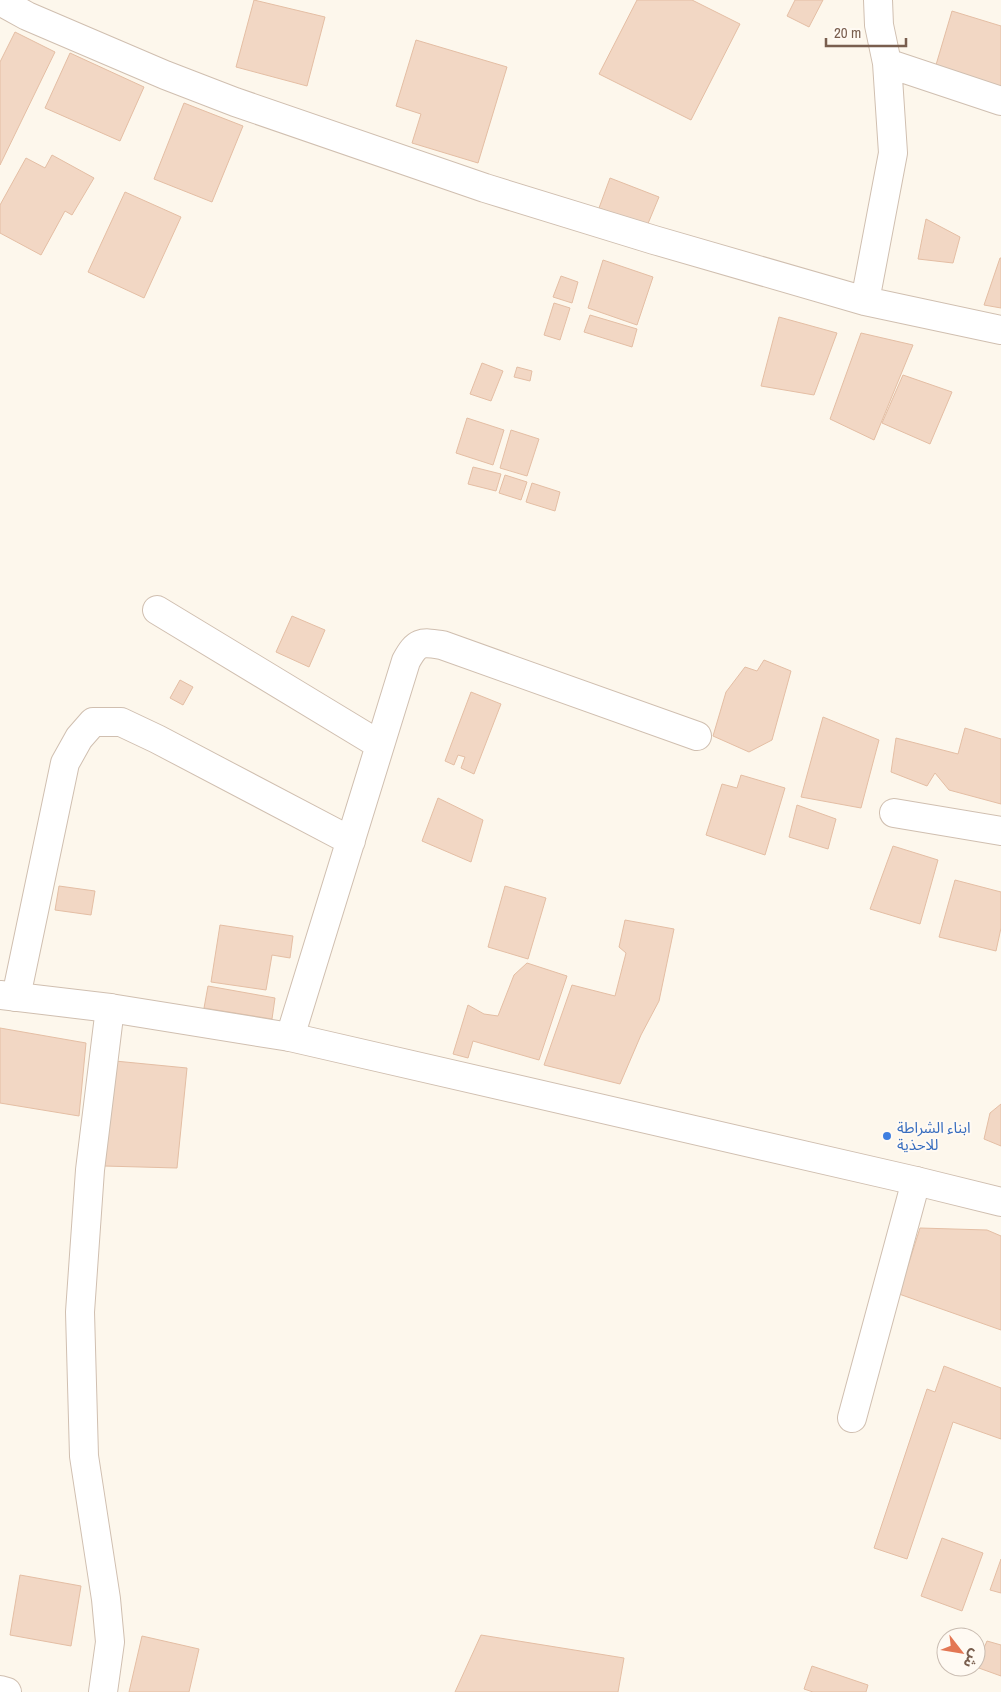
<svg xmlns="http://www.w3.org/2000/svg" width="1001" height="1692" font-family="'Archivo Narrow','Noto Sans Arabic',sans-serif">
<rect width="100%" height="100%" fill="#fdf7ec"/>
<path fill="#f2d7c4" stroke="#e4bea4" d="M254 0 325 17 307 86 236 67Z
M637 0H692L740 24 691 120 599 74Z
M795 0H823L809 27 787 16Z
M952 11 1001 26V100L933 75Z
M15 32 55 52 0 165V62Z
M416 40 507 67 478 163 412 143 421 114 396 106Z
M70 53 144 87 120 141 45 108Z
M184 103 243 126 212 202 154 179Z
M52 155 94 178 72 215 65 211 41 255 0 233V205L26 158 45 168Z
M610 178 659 197 647 226 599 208Z
M125 192 181 217 144 298 88 272Z
M926 219 960 237 953 263 918 259Z
M1000 258H1001V308L984 305Z
M603 260 653 277 637 325 588 308Z
M561 276 578 282 572 303 553 297Z
M554 303 570 308 560 340 544 335Z
M590 315 637 329 632 347 584 332Z
M779 317 837 333 814 395 761 386Z
M861 333 913 345 874 440 830 419Z
M482 363 503 371 491 401 470 394Z
M517 367 532 371 530 381 514 377Z
M903 375 952 392 930 444 882 423Z
M467 418 504 430 493 465 456 453Z
M511 430 539 439 527 476 500 468Z
M473 467 501 474 496 491 468 484Z
M505 475 527 482 521 500 499 493Z
M532 483 560 492 555 511 526 502Z
M292 616 325 630 309 667 276 652Z
M764 660 791 671 772 740 749 752 713 736 726 692 745 667 757 671Z
M180 680 193 687 183 705 170 698Z
M471 692 501 704 474 774 461 768 465 757 458 755 454 765 445 761Z
M823 717 879 740 861 808 801 797Z
M965 728 1001 739V804L949 790 935 773 927 786 891 772 896 738 958 754Z
M741 775 785 788 765 855 706 835 722 784 737 788Z
M438 798 483 820 471 862 422 841Z
M797 805 836 819 828 849 789 837Z
M893 846 938 860 920 924 870 909Z
M955 880 1001 892V928L996 951 939 937Z
M59 886 95 891 91 915 55 910Z
M505 886 546 898 528 959 488 947Z
M625 920 674 929 659 1001 641 1035 620 1084 544 1065 572 985 615 996 626 953 619 947Z
M220 925 293 936 290 958 272 955 266 990 211 982Z
M527 963 567 976 539 1060 473 1041 468 1058 453 1054 468 1005 484 1014 498 1016 514 975Z
M208 986 275 998 272 1019 204 1008Z
M0 1028 86 1043 79 1116 0 1103Z
M115 1061 187 1068 177 1168 104 1166Z
M1001 1104V1146L984 1139 990 1113Z
M920 1228 987 1230 1001 1236V1330L899 1294Z
M944 1366 1001 1388V1439L953 1422 907 1559 874 1548 927 1389 935 1392Z
M942 1538 983 1553 962 1611 921 1596Z
M1001 1559V1593L990 1590Z
M20 1575 81 1586 71 1646 10 1635Z
M481 1635 624 1658 618 1692H455Z
M142 1636 199 1649 189 1692H129Z
M987 1641 1001 1645V1676L976 1667Z
M812 1666 868 1685 866 1692H813L804 1689Z"/>
<g fill="none" stroke-linecap="round" stroke-linejoin="round">
<defs>
<path id="minor" d="M0 1 27 16 165 75 235 102 485 188 654 240 865 301 1001 330
M887 63 1001 101
M865 301 893 153 887 63 879 25 878 0
M157 610 380 745
M894 813 1001 831
M16 997 65 763 79 738 93 722H121L157 739 351 841
M290 1037 406 661C417 641 421 642 442 645L697 736
M852 1418 916 1181
M0 1690 7 1692
M103 1692 110 1642 106 1599 84 1456 80 1312 90 1170 110 1008"/>
<path id="tertiary" d="M0 995 110 1008 290 1037 916 1181 1001 1202"/>
</defs>
<use href="#minor" stroke="#d0bfb0" stroke-width="30"/>
<use href="#tertiary" stroke="#d0bfb0" stroke-width="30"/>
<use href="#minor" stroke="#fff" stroke-width="28"/>
<use href="#tertiary" stroke="#fff" stroke-width="28"/>
</g>
<circle fill="#3f7fe0" stroke="#fffaf3" stroke-width="2" cx="887" cy="1136" r="5"/>
<g text-anchor="middle" dominant-baseline="central" stroke-width="4" stroke-linejoin="round" paint-order="stroke">
<g font-size="15" fill="#366cbe" stroke="#fffaf3" text-anchor="start">
<text x="897" y="1127">ابناء الشراطة<tspan x="897" dy="17">للاحذية</tspan></text>
</g>
</g>
<g transform="translate(961 1652) rotate(121)"><circle r="24" fill="#fffaf3" stroke="#c9bcb1"/>
<path d="M0-4L9 19L0 12L-9 19Z" fill="#e37754"/>
<text y="-8" font-size="14" font-weight="bold" text-anchor="middle" fill="#795e4e">ش</text>
</g>
<path d="M826 38v8h80v-8" fill="none" stroke="#795e4e" stroke-width="2.5"/>
<text x="834" y="38" font-size="15" fill="#795e4e" stroke="#fffaf3" stroke-width="4" paint-order="stroke">20 m</text>
</svg>
